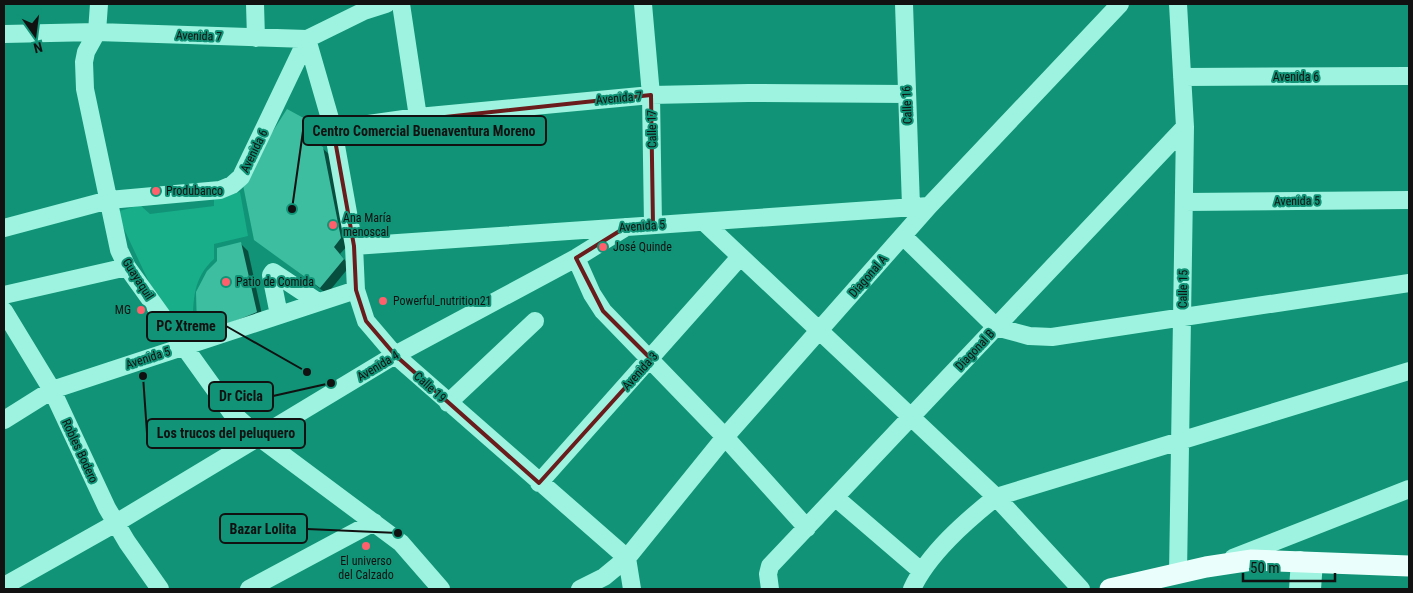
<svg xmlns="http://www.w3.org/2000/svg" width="1413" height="593" font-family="'Roboto Condensed',sans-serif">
<rect width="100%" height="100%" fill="#109376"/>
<path fill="#18ae8a" d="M240 192 248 236 214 244V259C193 278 193 300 193 327L176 318 156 297 116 212 140 205 150 214 214 206V199Z"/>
<path fill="#0007" d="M321 129 328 136 321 147 330 155 348 245 340 254 350 266 327 294 255 239 244 180Z
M241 244 248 251 263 319 205 334 198 327Z"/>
<path fill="#3dbea0" d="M287 109 322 128 313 141 323 147 341 238 334 247 344 259 320 288 254 240 242 180Z
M241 242 257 312 225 325 197 328 196 292 207 271 217 261V248Z"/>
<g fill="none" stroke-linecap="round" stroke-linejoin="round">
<path stroke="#9df3df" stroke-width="18" d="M99 4 97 32 86 52 84 62 85 89 119 250 127 267 231 412 260 438 401 543 441 589
M255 4 256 38
M401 4 418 117
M643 4 651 95 653 225
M904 4 911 206
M4 34 97 32 307 39 364 11 386 4
M307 39 333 129 354 246 356 290 366 321 395 355 627 558 632 589
M1182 77 1409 76
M333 129 418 117 651 95 748 93 907 94
M1184 202 1409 200
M705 223 996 497 1081 589
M4 228 109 200 220 190 232 185 241 177 307 39
M903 236 996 327 1029 336 1052 337 1409 283
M354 246 929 206
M576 258 592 294 603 311 725 437 807 528
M4 295 127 267
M4 311 52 390 107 508 127 542 160 589
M279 315 271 275 273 272 318 302
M448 403 535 321
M4 420 52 390 356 290
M539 483 740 257
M836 498 921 571
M1233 558 1409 489
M1178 574 1185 127 1178 4
M4 586 116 523 395 355 576 258 626 227
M249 589 374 522
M580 589 604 577 627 558 725 437 929 206 1120 4
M770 589 768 574 770 566 1185 127
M912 589C928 554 966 521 996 497L1409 371
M1298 589 1300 560
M1312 589 1314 561"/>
<path stroke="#eafffb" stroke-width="21" d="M1110 589 1206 567 1252 560 1409 566"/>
</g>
<path fill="none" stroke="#6a1b1b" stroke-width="4" stroke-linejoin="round" d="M651 95 653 225 626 227 576 258 603 311 651 359 539 483 395 355 366 321 356 290 354 246 333 129Z"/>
<g fill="#ff606c" stroke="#109376" stroke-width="2">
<circle cx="156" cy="191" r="5"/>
<circle cx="333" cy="225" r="5"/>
<circle cx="603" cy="247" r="5"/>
<circle cx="226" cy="282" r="5"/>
<circle cx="383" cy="301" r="5"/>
<circle cx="141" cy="310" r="5"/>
<circle cx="366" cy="546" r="5"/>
</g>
<g text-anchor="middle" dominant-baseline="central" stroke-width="4" stroke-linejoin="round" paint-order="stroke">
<g font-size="12" fill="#111" stroke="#109376">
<text transform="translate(199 36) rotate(2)">Avenida 7</text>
<text x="1296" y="77">Avenida 6</text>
<text transform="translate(619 98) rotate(-5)">Avenida 7</text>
<text transform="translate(907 105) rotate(-92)">Calle 16</text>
<text transform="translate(652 129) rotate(-91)">Calle 17</text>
<text transform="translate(254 151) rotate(-64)">Avenida 6</text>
<text transform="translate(1297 201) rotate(-1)">Avenida 5</text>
<text transform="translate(642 226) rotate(-4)">Avenida 5</text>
<text transform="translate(868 276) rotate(-49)">Diagonal A</text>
<text transform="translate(138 279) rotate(57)">Guayaquil</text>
<text transform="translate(1183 289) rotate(-89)">Calle 15</text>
<text transform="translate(975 350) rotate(-47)">Diagonal B</text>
<text transform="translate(148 358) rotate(-18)">Avenida 5</text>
<text transform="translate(378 366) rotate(-31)">Avenida 4</text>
<text transform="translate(640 371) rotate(-48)">Avenida 3</text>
<text transform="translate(430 387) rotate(42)">Calle 19</text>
<text transform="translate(80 451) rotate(65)">Robles Bodero</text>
</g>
<g font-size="12" fill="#111" stroke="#109376" text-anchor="start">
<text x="166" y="191">Produbanco</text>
<text x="343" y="218">Ana María<tspan x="343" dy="14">menoscal</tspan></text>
<text x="613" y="247">José Quinde</text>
<text x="236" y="282">Patio de Comida</text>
<text x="393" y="301">Powerful_nutrition21</text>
<text x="131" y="310" text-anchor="end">MG</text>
<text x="366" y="561" text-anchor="middle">El universo<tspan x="366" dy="14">del Calzado</tspan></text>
</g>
</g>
<path fill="none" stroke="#111" stroke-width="2" d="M292 209L303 131M307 372L226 326M331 383L273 396M143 376L147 433M398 533L307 529"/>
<g fill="#111" stroke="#109376" stroke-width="2">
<circle cx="292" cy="209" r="5"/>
<circle cx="307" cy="372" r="5"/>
<circle cx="331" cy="383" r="5"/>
<circle cx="143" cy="376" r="5"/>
<circle cx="398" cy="533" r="5"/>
</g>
<g fill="#109376" stroke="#111" stroke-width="2">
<rect x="303" y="116" width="243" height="29" rx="5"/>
<rect x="147" y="312" width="79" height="29" rx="5"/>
<rect x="209" y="382" width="64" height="29" rx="5"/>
<rect x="147" y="419" width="158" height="29" rx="5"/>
<rect x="220" y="514" width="87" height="29" rx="5"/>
</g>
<g font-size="14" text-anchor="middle" font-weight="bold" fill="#111">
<text x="424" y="136">Centro Comercial Buenaventura Moreno</text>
<text x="186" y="331">PC Xtreme</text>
<text x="241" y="401">Dr Cicla</text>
<text x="226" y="438">Los trucos del peluquero</text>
<text x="263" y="534">Bazar Lolita</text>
</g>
<rect width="1413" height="593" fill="none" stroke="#111111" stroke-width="10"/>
<g transform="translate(35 35) rotate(166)" stroke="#109376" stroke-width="4" paint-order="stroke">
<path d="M0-4L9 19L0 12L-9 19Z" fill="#111111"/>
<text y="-8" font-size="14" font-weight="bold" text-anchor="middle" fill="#111111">N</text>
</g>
<path d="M1243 573v8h92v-8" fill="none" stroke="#111111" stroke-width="2.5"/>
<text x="1250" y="573" font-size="15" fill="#111111" stroke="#109376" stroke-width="4" paint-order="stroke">50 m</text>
</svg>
